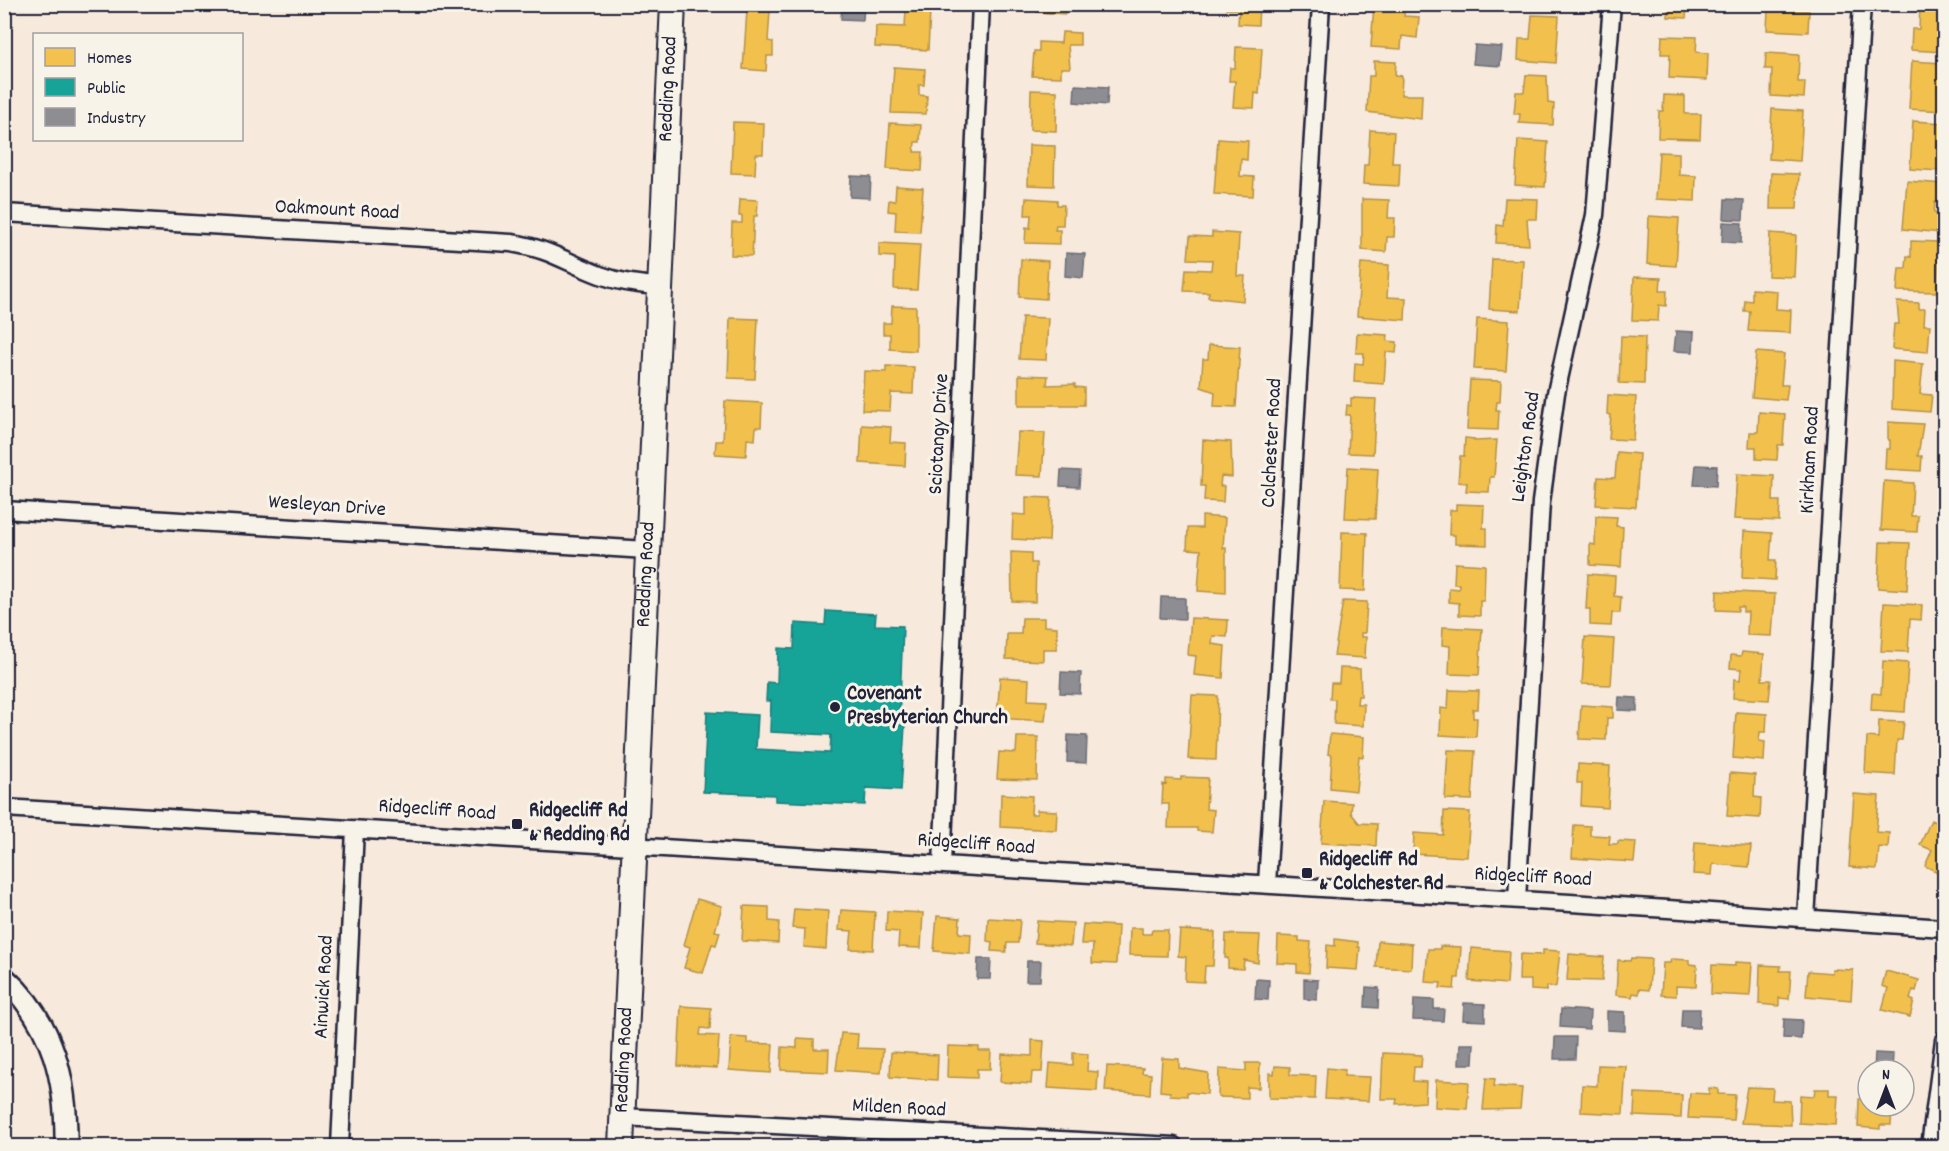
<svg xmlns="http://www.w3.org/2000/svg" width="1949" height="1151" font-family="Dekko,sans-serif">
<rect width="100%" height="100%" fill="#f7eadc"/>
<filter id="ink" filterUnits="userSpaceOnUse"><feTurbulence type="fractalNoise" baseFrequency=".0167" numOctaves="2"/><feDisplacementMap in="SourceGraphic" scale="12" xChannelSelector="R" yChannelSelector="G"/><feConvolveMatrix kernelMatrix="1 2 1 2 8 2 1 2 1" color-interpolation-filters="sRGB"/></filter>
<g filter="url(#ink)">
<path fill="#f2c14e" stroke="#b49148" stroke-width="1.5" d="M1037 4H1065V14L1037 12Z
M1226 4H1259L1258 25 1238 24 1239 9H1226Z
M1374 4H1405L1404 16 1419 17 1417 38 1402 36 1401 49 1371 47Z
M1668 4H1695V9H1687L1686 18 1668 17Z
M1773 4H1793V10L1809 11 1808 32 1767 30 1768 9H1772Z
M1920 4H1944V52L1911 50 1912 29H1919Z
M906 9 930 11 928 50 875 47 876 26 905 27Z
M747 10 770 11 768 41 773 42V56H767L766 71 743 69Z
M1532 15 1559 16 1556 63 1518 60 1519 39H1530Z
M1062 32 1080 33V45H1068L1070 68H1061V77L1032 76 1034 51H1039V42L1061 43Z
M1662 36 1697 37 1696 52 1708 53 1707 80 1669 78 1670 54H1661Z
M1236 47 1262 48 1259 94 1255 93 1254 108 1233 107 1235 81H1229L1230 68H1235Z
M1766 53 1799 55 1798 82H1805L1804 98 1771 96 1772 69H1765Z
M1374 61 1396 62 1395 75 1402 76 1401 95H1422L1421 119 1367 112 1369 76H1374Z
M1912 61 1942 63 1940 95H1944V111L1909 109Z
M894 67 925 69 924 85H919V95L927 96 926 114 891 113Z
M1526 75 1547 76 1548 103 1554 104 1553 125 1519 123 1520 114H1514L1516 92H1524Z
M1031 90 1057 91 1056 131 1030 130Z
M1664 95 1685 96V114H1701L1700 139 1658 138 1659 111H1663Z
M1772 109 1803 111 1800 161 1769 159Z
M1913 121 1944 123 1942 140H1937V155H1942L1940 171 1910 169Z
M733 122 764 123 763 154H756L755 174 731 173Z
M890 123 921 125 920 142H915L914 152H923L922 171 887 169Z
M1370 130 1394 132 1392 163H1400L1399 186 1363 184 1364 165H1368Z
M1218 139 1248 141 1247 160 1241 159 1240 176 1254 177 1253 196 1214 194Z
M1518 140 1548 142 1545 187 1515 185Z
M1029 145 1055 146 1054 186 1028 185Z
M1659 152 1679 153V175L1696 176 1695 201 1656 199Z
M1771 173 1799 174 1797 209H1770Z
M1907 181 1943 184 1942 203 1935 202 1934 213 1943 214 1941 233 1903 229Z
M896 186 923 188 920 232 895 231 896 212 888 211 889 200 895 201Z
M1026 198 1057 200V205H1064L1063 225H1056L1055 230H1060V244L1025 243 1026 227 1030 228 1031 215H1025Z
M1505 198 1538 199 1537 219H1527L1529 245 1496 243 1497 225 1503 226Z
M740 199 758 200 757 216H754L752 256 731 255 732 223H742V216H739Z
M1362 199 1389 200 1388 218H1395L1394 237H1387L1386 252 1362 250Z
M1649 216 1679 218 1676 266 1647 264Z
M1212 232 1239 234 1237 276H1245L1243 301 1208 297 1209 292 1184 291 1186 269 1211 270 1212 260 1188 259 1190 236 1212 237Z
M1770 233 1796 235 1794 277 1768 276Z
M1911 241 1939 242 1937 292 1897 291 1899 268H1906L1907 256 1911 257Z
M879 243 920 245 917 290 894 289 895 257 879 256Z
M1021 259 1048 261 1046 299 1019 297Z
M1492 259 1523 260 1520 311 1489 309Z
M1361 263 1389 265 1387 297 1406 298 1405 320 1357 316Z
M1634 277 1661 278 1660 291H1667L1666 306 1659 305 1658 321 1632 320Z
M1752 289 1777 291 1776 309 1791 310 1790 333 1748 331 1750 311H1744L1745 300 1752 301Z
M1897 302 1919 303V309H1925L1924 325H1930L1928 352 1892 349 1894 324H1899Z
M892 306 916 307V351L890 349V334H883V323H891Z
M1022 317 1048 318 1046 360 1019 359Z
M730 318 758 319 755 379 728 378Z
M1477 319 1509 321 1506 371 1474 369Z
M1357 333 1388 335 1387 341 1397 342 1396 353 1386 352 1384 384 1354 382 1355 363 1363 364 1364 353H1356Z
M1621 336 1645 337 1644 384 1619 383Z
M1209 345 1240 347 1236 407 1214 406 1215 392 1201 387 1203 359H1208Z
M1756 352 1784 354 1781 385H1788L1786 400 1752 397Z
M1893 361 1923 364 1920 394 1932 395 1930 412 1892 409Z
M886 366 914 367 913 394 891 393 890 411 862 410 864 371 886 372Z
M1019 375 1048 376 1047 385 1075 384V387L1084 388V405H1019Z
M1470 380 1501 381 1500 402H1497L1496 410H1499L1498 430 1467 429Z
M1608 395 1636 397 1633 440 1609 439 1611 415 1607 414Z
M1351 398 1376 399 1373 454 1348 453 1350 415H1346L1347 405 1351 406Z
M725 401 762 403 761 427H756L755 440 747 439 746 456 715 454 716 441H723Z
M1759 412 1785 414 1783 445H1778L1777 460 1756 459V447H1749L1750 432H1758Z
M1888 422 1923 424 1918 456H1922L1921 471 1885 469 1886 449H1890V440H1888Z
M862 425 891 427 890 442 906 443 905 466 860 463Z
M1018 432 1045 433 1042 476 1015 475Z
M1465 438 1474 439V441L1497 440 1494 477H1490L1489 492 1466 491 1467 483 1458 482 1460 456H1464Z
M1203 440 1231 442 1232 477 1221 476 1220 486H1224L1223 502 1204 501 1205 486H1201Z
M1617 452 1639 454 1636 507 1596 505 1598 477 1615 478Z
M1348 467 1378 469 1375 519 1345 518Z
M1737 474 1774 476 1773 501H1780L1779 521 1734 519Z
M1884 481 1913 483 1911 516H1918L1917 532 1881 530Z
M1026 497 1051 498 1049 541 1012 539 1013 514 1026 515Z
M1456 504 1484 505 1483 528H1487V545L1455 544V535H1449L1450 510H1456Z
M1202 516 1225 518 1223 548H1226V593L1198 591 1201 550 1187 549 1188 528H1202Z
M1596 516 1617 517 1616 526 1623 527 1621 567 1590 565V544L1595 545Z
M1744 531 1772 533 1770 560H1776L1775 580 1742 578Z
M1342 532 1367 533 1365 591 1340 590Z
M1880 542 1910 543 1907 590 1878 588Z
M1011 552 1031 553V563H1036L1035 602 1012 601Z
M1455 563 1485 565 1484 601H1480V616L1459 615V603L1449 602V588L1459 589V584H1454Z
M1588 574 1615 576 1614 596 1621 597 1620 613H1612L1611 626 1590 625V609H1586Z
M1717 591 1775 594 1772 636 1747 635 1748 612H1743V607H1738V611L1716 610Z
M1343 601 1367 602 1365 633H1361V637H1366L1365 658 1334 656Z
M1884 603 1922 605 1921 620 1910 619 1908 652 1881 651Z
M1022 618H1044V626L1057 627V649H1043V661L1006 659 1007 634H1021Z
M1191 618 1228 620 1227 637 1213 636 1212 644 1225 646 1223 678 1194 675 1196 656 1188 655Z
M1443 627 1482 629 1479 675 1449 674 1450 646 1442 645Z
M1585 637 1614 639 1611 685 1582 684Z
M1742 652 1764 654 1762 680H1771L1769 700 1733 698 1734 679 1740 680 1741 669 1730 668 1731 655 1741 656Z
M1883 661 1908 663 1905 712 1871 710 1872 693 1881 694Z
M1340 668 1360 669 1361 696H1358L1357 704H1364L1363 726 1334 724 1335 699H1330L1331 683H1339Z
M1000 677 1029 679 1028 700 1047 701 1045 721 997 718Z
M1449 690 1479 691 1478 709H1473V718H1477L1476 737 1440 735 1441 708 1448 709Z
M1192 695 1218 696 1216 760 1188 759Z
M1581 705 1613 707V718H1607L1606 740 1579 739Z
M1736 712 1767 714 1766 732H1760L1759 741 1765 742 1764 761 1733 758Z
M1879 721 1904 722 1902 740H1897L1895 775 1865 773 1867 737 1878 738Z
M1330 734 1364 737 1363 757 1359 756 1356 791 1330 788 1332 755 1328 754Z
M1017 737H1038L1037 780 997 779 999 752 1016 753Z
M1448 750 1475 751 1472 800 1445 799Z
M1578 764 1610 766 1608 808 1581 806 1582 783H1577Z
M1730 773 1755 775 1754 797 1761 798 1760 818 1727 816Z
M1181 777 1208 778 1206 809 1214 810 1212 832 1197 831V828H1168L1169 804H1162L1163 784 1166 785V779L1181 780Z
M1001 794 1032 796 1031 814H1037V810L1057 811 1056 830 1000 827Z
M1854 794 1879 796 1876 832 1889 833 1888 848 1879 847 1877 869 1849 867Z
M1324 801 1352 803 1351 813 1359 823 1377 824 1376 846 1321 843Z
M1444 811 1470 812 1467 857 1413 854 1414 833 1443 835Z
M1944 818V875L1925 866 1932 850 1920 845 1931 820 1941 825Z
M1574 825 1590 826V835L1610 836 1609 844H1618V841L1636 842 1634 862 1572 858Z
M1695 842 1751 846 1749 867 1713 864 1712 875 1693 874Z
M697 899 722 906 715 931 720 932 716 945 712 944 703 973 684 968 690 947 684 945Z
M744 906 769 907V921L779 922 778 943 742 941Z
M794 909 828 911 826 949 804 947 805 929 792 928Z
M841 910 875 912 873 950 850 949 852 931 839 930Z
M887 911 923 913 921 948 898 947 899 932 886 931Z
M937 916 960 918 959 933 971 934 970 954 934 951Z
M988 918 1020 920 1018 943H1007L1006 952 991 951 992 942 987 941Z
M1037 921 1073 923 1071 946 1035 943Z
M1083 924 1118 926 1116 964 1092 963 1093 944H1081Z
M1130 928H1142V934H1151L1152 930H1168L1167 956 1129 955Z
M1180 930 1215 932 1213 966H1205L1204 982 1185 981 1186 957 1178 956Z
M1226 934 1260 935 1258 963 1244 960 1243 969 1228 968V958H1225Z
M1278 936 1299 937V941L1311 942 1309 973 1297 972V964L1277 963Z
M1335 939 1358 942V947H1360L1358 970 1326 968 1327 945 1335 946Z
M1378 941 1412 944 1411 969 1376 967Z
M1440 946 1461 947 1459 978H1455L1454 989 1440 988 1441 983 1425 982 1428 949H1440Z
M1471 948 1509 951 1507 984 1469 981Z
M1543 950 1560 951 1556 987 1547 986V991L1531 990V980H1519L1520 954 1543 955Z
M1569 954 1604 957 1602 981 1567 980Z
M1631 958 1651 959 1649 990 1639 989V994L1633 993 1632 997 1616 995 1618 960 1630 961Z
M1671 959 1689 960V964L1697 965 1696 987 1676 986V996L1661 995 1663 963H1670Z
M1735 962 1752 963 1750 996 1711 994 1712 965 1735 966Z
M1760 965 1781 966 1780 971H1791L1789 999 1779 998V1006L1759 1004Z
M1832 969 1853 970 1851 1000 1806 996 1808 971 1832 973Z
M1886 971 1919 980 1916 991 1913 990 1910 999 1914 1001 1910 1017 1882 1010 1888 988 1882 986Z
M681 1006 711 1008 710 1029 701 1028 700 1035 719 1036 717 1068 678 1066Z
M841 1033 858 1034 857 1048 883 1049 881 1073 836 1070Z
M731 1037 747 1038V1043L773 1044 771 1073 729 1070Z
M797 1038 814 1039V1049H829L828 1072 781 1070 782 1047 797 1048Z
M1032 1040 1044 1041 1042 1072H1032L1031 1084 1000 1082 1002 1054 1032 1056Z
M948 1046 979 1047V1051H991L990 1069H977V1078L947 1077Z
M891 1052 938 1055 937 1080 890 1077Z
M1073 1053 1088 1054 1087 1071 1098 1072 1097 1091 1048 1088 1050 1063 1073 1065Z
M1383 1053 1422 1055 1421 1067H1414L1413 1081 1426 1082 1425 1102 1396 1104 1397 1099H1381Z
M1162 1058 1179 1059V1068L1208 1073 1207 1094 1187 1092V1096L1170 1095V1092L1160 1091Z
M1246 1063H1260L1259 1088 1247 1087V1098L1218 1097 1219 1069 1246 1071Z
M1598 1065 1626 1066 1623 1114 1581 1112 1582 1085 1597 1086Z
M1107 1066 1143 1068 1142 1073 1151 1074 1150 1094 1105 1091Z
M1275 1066 1290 1067V1075L1316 1076 1315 1099 1269 1098V1073L1274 1074Z
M1327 1068 1345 1070 1344 1076 1370 1077 1368 1101 1325 1099Z
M1486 1078 1495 1079 1494 1086 1522 1088 1520 1109 1483 1110Z
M1436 1080 1469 1082 1467 1109 1435 1107Z
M1747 1087 1773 1088 1772 1100 1790 1101 1791 1125 1741 1123Z
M1709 1088 1718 1089V1094L1735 1095 1733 1120 1688 1118 1690 1093 1709 1094Z
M1815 1089H1829V1095H1838L1836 1125 1799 1123 1800 1095 1814 1096Z
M1635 1093 1682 1095 1681 1118 1634 1116Z
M1859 1099H1868V1106H1892L1891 1125H1880V1129L1858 1127Z"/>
<path fill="#17a398" stroke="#1a7c7c" stroke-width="1.5" d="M826 611 876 614 875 625 903 626 899 725H905L901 790 866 788 865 805 775 801V795L703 792 707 712 758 715 756 749 830 753 831 735 770 732 771 701H766L767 682 777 683 778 648 794 649 795 623 825 625Z"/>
<path fill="#8d8d92" stroke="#6d6d78" stroke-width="1.5" d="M842 4H864L863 20 841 19Z
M1475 45 1502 47 1500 66 1473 64Z
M1075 85 1108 87 1107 105 1074 102Z
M851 176 871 177 870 198 850 197Z
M1725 199 1744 200 1743 220 1724 219Z
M1723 222 1742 223 1741 243 1722 242Z
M1066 253 1085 254 1083 278 1065 276Z
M1676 331 1694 332 1693 352 1674 351Z
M1696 465 1717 466 1716 486 1694 485Z
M1061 470 1080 471 1079 487 1060 486Z
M1161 597 1185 598V619L1160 618Z
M1061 672 1081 673 1080 694 1060 693Z
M1619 697 1637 698V711L1618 710Z
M1068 735 1087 736 1086 763 1067 762Z
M978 959H991L990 979H977Z
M1027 961H1041L1040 981H1026Z
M1256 979 1269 980 1268 1000 1255 999Z
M1304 979 1318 980 1317 1000 1304 999Z
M1366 987 1379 988 1378 1008 1365 1007Z
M1414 999 1434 1000V1009H1444L1443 1021 1413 1020Z
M1464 1003 1485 1004V1021L1463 1020Z
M1561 1009 1590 1011 1589 1029 1560 1027Z
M1682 1009H1700L1699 1028 1681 1027Z
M1607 1011 1625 1012V1031L1607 1030Z
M1784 1019 1802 1020 1801 1039 1783 1038Z
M1555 1037H1576L1575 1059H1554Z
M1460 1044H1474L1473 1064H1459Z
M1875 1053 1893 1054 1892 1070H1874Z"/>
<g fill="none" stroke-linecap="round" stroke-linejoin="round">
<defs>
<path id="minor" d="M4 213 511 243C551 249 565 262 600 275 619 282 639 285 660 286
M4 510 647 550
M4 808 1668 909 1944 928
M942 865 981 4
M1267 884 1321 4
M1517 899 1541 502 1556 393 1595 215 1612 4
M1806 918 1862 4
M622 1117 1174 1146
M340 1146 355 829
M1930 1146 1944 1040"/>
<path id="tertiary" d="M4 978C54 1023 67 1082 66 1146"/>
<g id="secondary">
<path id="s1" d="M621 1146 673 4"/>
</g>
</defs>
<use href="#minor" stroke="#22223b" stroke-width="21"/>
<use href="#tertiary" stroke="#22223b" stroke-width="26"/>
<use href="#secondary" stroke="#22223b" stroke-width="28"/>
<use href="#minor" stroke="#f7f3e8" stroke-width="16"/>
<use href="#tertiary" stroke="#f7f3e8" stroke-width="21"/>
<use href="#secondary" stroke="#f7f3e8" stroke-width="24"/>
</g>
</g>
<g fill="#22223b" stroke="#f7f3e8" stroke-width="2">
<circle cx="835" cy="707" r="6"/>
<rect x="511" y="818" width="12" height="12" rx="3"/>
<rect x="1301" y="867" width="12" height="12" rx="3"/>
</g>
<g text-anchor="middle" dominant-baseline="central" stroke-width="6" stroke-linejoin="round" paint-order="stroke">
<g font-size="21" fill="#22223b" stroke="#f7f3e8">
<text stroke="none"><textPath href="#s1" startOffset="1058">Redding Road</textPath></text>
<text transform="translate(337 211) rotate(3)">Oakmount Road</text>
<text transform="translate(940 434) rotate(-87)">Sciotangy Drive</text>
<text transform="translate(1273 443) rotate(-87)">Colchester Road</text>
<text transform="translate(1527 447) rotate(-82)">Leighton Road</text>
<text transform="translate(1811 460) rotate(-87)">Kirkham Road</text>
<text transform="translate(327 507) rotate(4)">Wesleyan Drive</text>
<text stroke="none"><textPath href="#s1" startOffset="572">Redding Road</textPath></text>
<text transform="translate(437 811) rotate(4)">Ridgecliff Road</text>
<text transform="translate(976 845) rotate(4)">Ridgecliff Road</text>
<text transform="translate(1533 878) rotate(3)">Ridgecliff Road</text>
<text transform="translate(325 987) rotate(-87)">Ainwick Road</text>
<text stroke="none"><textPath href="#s1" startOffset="86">Redding Road</textPath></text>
<text transform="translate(899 1109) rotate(3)">Milden Road</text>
</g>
<g font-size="21" font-weight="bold" fill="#22223b" stroke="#f7f3e8" text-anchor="start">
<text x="847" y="695">Covenant<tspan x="847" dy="24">Presbyterian Church</tspan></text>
<text x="529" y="812">Ridgecliff Rd<tspan x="529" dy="24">&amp; Redding Rd</tspan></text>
<text x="1319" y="861">Ridgecliff Rd<tspan x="1319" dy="24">&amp; Colchester Rd</tspan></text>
</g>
</g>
<rect width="1949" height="1151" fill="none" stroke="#f7f3e8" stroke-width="24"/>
<rect x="12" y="12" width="1925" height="1127" fill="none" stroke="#22223b" stroke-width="2" filter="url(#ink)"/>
<rect x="33" y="33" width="210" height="108" fill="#f7f3e8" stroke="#a29fa3" stroke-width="1.5"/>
<rect x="45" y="48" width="30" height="18" fill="#f2c14e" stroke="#a29fa3" stroke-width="1.5"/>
<text x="87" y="63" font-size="18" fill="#22223b">Homes</text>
<rect x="45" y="78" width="30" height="18" fill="#17a398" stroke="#a29fa3" stroke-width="1.5"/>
<text x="87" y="93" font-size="18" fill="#22223b">Public</text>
<rect x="45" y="108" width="30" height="18" fill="#8d8d92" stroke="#a29fa3" stroke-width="1.5"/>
<text x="87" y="123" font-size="18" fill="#22223b">Industry</text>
<g transform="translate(1886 1088)"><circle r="28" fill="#f7f3e8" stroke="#a29fa3" stroke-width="1.5"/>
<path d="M0-4.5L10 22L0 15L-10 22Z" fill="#22223b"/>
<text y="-9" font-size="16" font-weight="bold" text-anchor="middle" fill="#22223b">N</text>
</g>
</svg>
